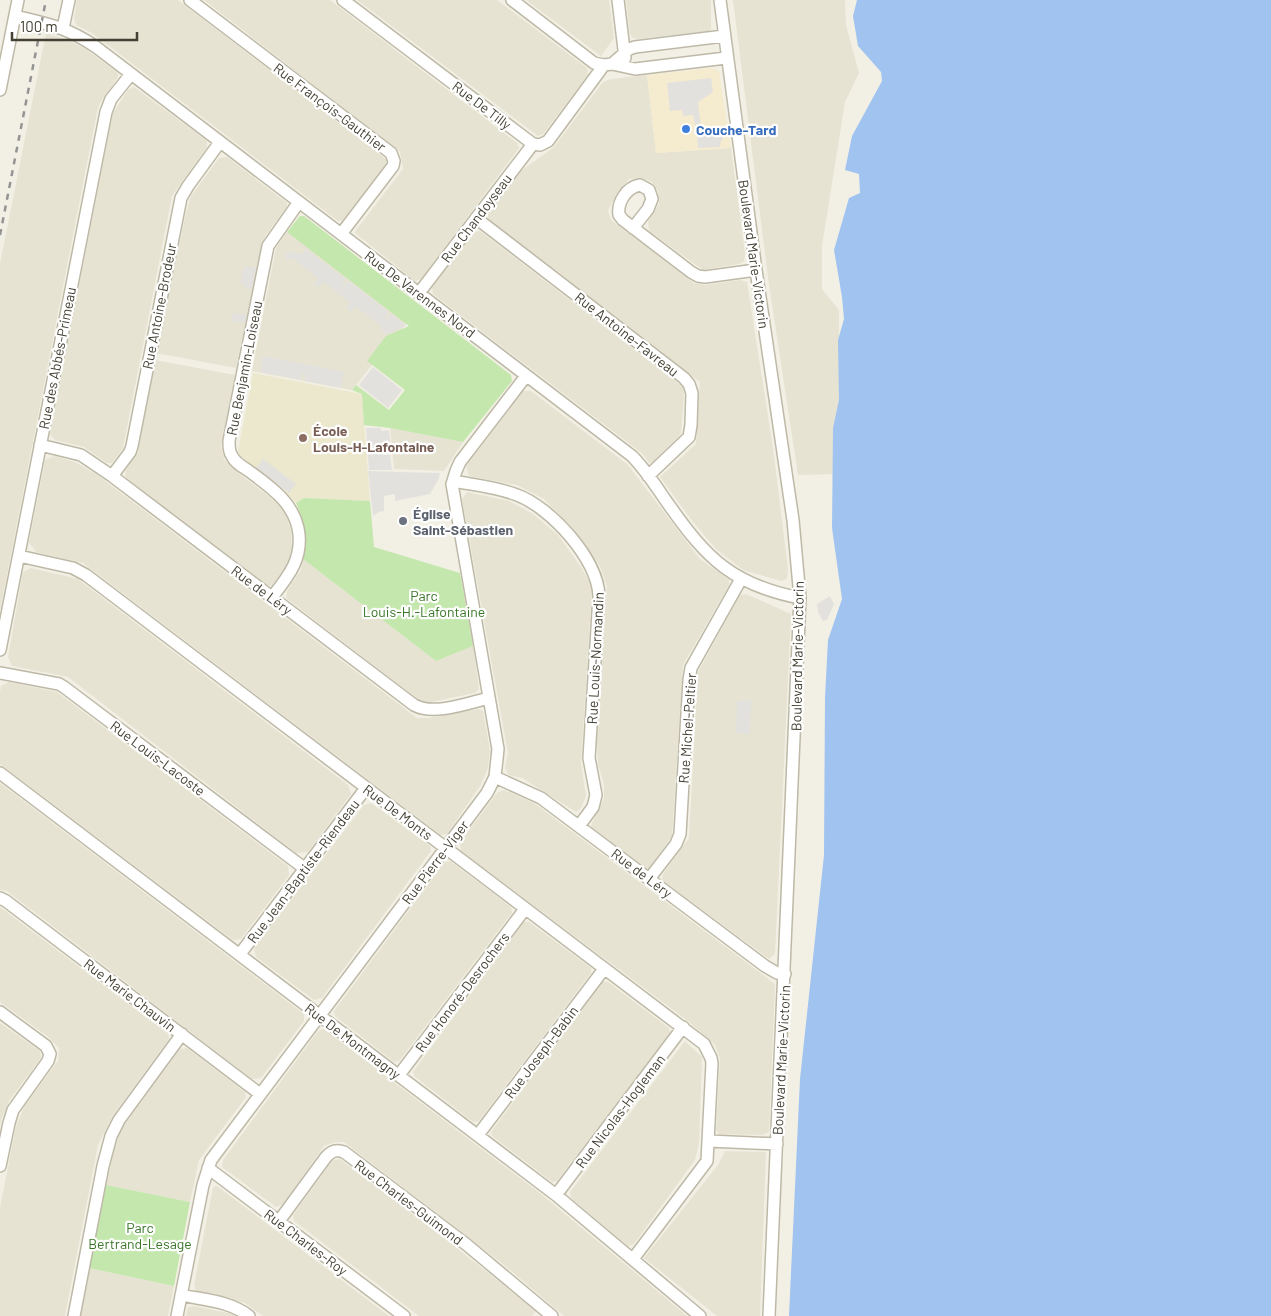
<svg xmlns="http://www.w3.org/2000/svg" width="1271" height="1316" font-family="Barlow,sans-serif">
<rect width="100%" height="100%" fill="#f2f0e4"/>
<path fill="#e6e3d3" d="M77 0H178L386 159V164L342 221H338L92 33 76 25 74 18Z
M204 0H330L517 143 519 148 421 279 415 281 355 233 356 230 403 169 400 152Z
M357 0H497L587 68 588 75 543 134 538 136Z
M526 0H609L614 38 601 56Z
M626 0H711V28L709 31 638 39 633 38 630 34Z
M733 0H845L846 25 859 73 845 102 822 246V289L839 310V474L798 475 769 285Z
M46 33 70 41 84 48 118 73V77L100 103 97 112 0 611V264Z
M647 75 656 153 731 148 745 253 744 261 739 264 703 270 649 231 648 221 659 204 658 191 652 182 641 178 629 179 616 195 608 211 611 220 694 283 705 285 740 280 747 282 773 448 788 569 787 579 781 581 743 570 716 549 693 522 660 477 696 444 700 382 488 219V214L522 170 553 148 603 82 611 79Z
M134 87 207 141V147L172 196 123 448 112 463H107L84 447 55 440 50 434 113 113 128 90Z
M227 157 287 203V207L266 235 262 243 236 368 156 353 186 213 191 196 219 158Z
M480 231 683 387 684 393 681 434 653 462 649 463 643 454 433 294 432 287 475 232Z
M287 232 407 322 352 390 252 371 276 248Z
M155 360 235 375 221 447 224 459 233 469 275 501 285 513 291 530 292 553 287 565 272 585 268 586 237 564 127 479 125 475 126 470 138 452Z
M523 391H531L628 465 700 559 729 580V585L683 665 672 836 649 868H646L591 827 592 823 604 799V784L598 765 597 741 607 586 600 566 570 527 544 499 517 485 469 476 466 466Z
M390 428 463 442 444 471 394 469Z
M54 456 75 462 96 474 417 718H430L478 709 483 711 490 751 488 768 480 786 447 834 441 835 83 563 36 552 29 542 45 460Z
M467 492 509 501 533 514 558 535 581 567 592 587 581 763 586 796 581 808 576 812 522 778 509 775 505 768 508 753 462 499Z
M303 559 436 661 473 646 479 689 475 693 431 702 419 700 286 598 287 591 301 570Z
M31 568 78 579 348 785 351 794 308 852 296 853 68 677 12 666 8 657 23 572Z
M746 594 791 614 775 954 769 959 662 880 663 874 689 838 698 672 740 595Z
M9 682 57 692 288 866 289 875 241 939 233 940 0 764V693L1 686Z
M0 783 304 1014V1021L261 1078 252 1079 7 891 0 890Z
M504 790 534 803 775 984 769 1132 763 1135 719 1134 716 1130 720 1059 715 1045 688 1021 461 851 460 842 498 792Z
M371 803 430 846 431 851 322 998 314 1000 256 957 254 948 364 805Z
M450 861 511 907 512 913 399 1061 394 1062 335 1016 334 1011 445 862Z
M0 907 168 1034 169 1039 113 1115 98 1145 65 1316H0V1208L16 1126 25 1105 58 1061 59 1048 47 1036 0 1002Z
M524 922H529L591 968V973L479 1121 473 1122 414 1076 413 1072Z
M602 982H608L669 1028 670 1033 557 1181 552 1182 492 1136 491 1132Z
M0 1023 40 1051 41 1058 9 1101 2 1118 0 1126Z
M324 1029 541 1194 687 1316H564L503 1264 344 1142H335L324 1146 283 1204 276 1207 222 1167 223 1160 318 1031Z
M685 1041 702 1057 699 1144 695 1160 634 1244 628 1246 571 1198 570 1192Z
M187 1048 245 1092 246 1097 199 1160 190 1202 106 1185 114 1150 121 1130 180 1049Z
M725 1151 766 1152 760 1316H717L644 1258 718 1165Z
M340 1159 444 1238 536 1311 532 1316H419L294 1221 293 1215 333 1160Z
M217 1186 389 1316H263L245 1303 196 1291 194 1285 213 1187Z
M89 1268 174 1286 168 1316H80Z
M194 1306 233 1314 235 1316H186L188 1307Z"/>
<path fill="#f5ebcf" d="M711 68 719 71 731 148 656 153 647 75Z"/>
<path fill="#ece8ce" d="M253 373 362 394 370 501 304 498 296 503 281 487 240 456 238 451Z"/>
<path fill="#c4e7ad" d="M300 216H304L511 375 512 381 463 442 390 428 364 425 362 394 352 390 356 385 389 410 405 390 367 361 386 336 409 326 287 232Z
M304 498 370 501 374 547 460 573 473 646 436 661 303 559C308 539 304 522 296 503Z
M106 1185 190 1202 174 1286 89 1268Z"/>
<path fill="#e3e1dd" d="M711 78 713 92 698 102 701 129 718 127 722 130 723 140 721 141 720 147 698 148 697 137 701 133 696 131 693 115 683 116 682 110 670 111 667 83Z
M306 249 346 280 342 285 344 287 348 281 389 312 385 318 387 319 391 314 406 326 387 334 380 329 381 326 356 307 351 312 347 308 350 303 324 282 319 287 314 284 318 278 293 258 287 261 284 255 290 252 302 254Z
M244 266 257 268 253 289 245 288 244 284 240 283Z
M233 313 247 315 245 323 232 321Z
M263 356 344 372 341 388 305 381V374L302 373 301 380 261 372Z
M373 367 402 390 388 408 359 385Z
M366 428H381V431L389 430 391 449H383V455H390L392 470H369Z
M263 459 296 484 289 493 256 468Z
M368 471 399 472 440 473 438 480 430 494 395 501V494L384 496V511L379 512 373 516Z
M830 596 834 604 827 620 823 621 818 612 817 604Z
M752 700 749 734 736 733 737 701Z"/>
<path fill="#a0c3f0" d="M857 0H1271V1316H789L800 1079 824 855 825 697 828 640 842 599 832 528 833 428 839 400 838 340 844 319 842 297 834 250 849 198 860 193 859 174 845 170 852 136 882 81 881 72 858 46 853 16Z"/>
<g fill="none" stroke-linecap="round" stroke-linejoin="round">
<defs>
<path id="minor" d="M190 0 391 153 394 161 393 166 341 234
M343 0 533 144 540 145 548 141 604 65
M512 0 594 63 604 65 612 64 635 69 726 58
M618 0 625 58
M720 0 756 270 793 520 800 598 769 1316
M15 16C48 24 67 27 96 47L632 456C646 470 657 488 669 505 707 559 733 585 800 598
M63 28 69 0
M612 64 629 49 635 47 724 36
M0 90 18 0
M476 218 684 378 689 384 692 393 691 425 689 437 648 476
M633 228 648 209 652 199 649 190 640 185C627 187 617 202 619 215L623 220 691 272 698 276 705 277 756 270
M419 293 533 144
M40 445 81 455 112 476 414 705C434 716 468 703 489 698
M112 476 130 452 132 446 181 198 188 186 220 142
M453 481C474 485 497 487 517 495 550 507 598 559 599 596L589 758 596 795 593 807 579 826
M19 556 73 568 86 575 704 1044 711 1058 712 1063 707 1161 633 1259
M272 597C289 576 304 557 298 528 292 501 270 487 249 471 243 467 235 463 232 456 229 452 229 447 229 441L268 246 299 202
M0 650 106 112 111 99 131 74
M0 673 59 684 64 687 304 868
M0 773 556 1195 700 1316
M495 777 541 798 765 966 777 973 785 974
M649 879 676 844 680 834 689 680 691 668 741 579
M0 898 6 901 260 1094
M240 954 366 788
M0 1012 46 1046 50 1054 48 1061 13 1110 9 1123 0 1166
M399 1075 525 909
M478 1135 604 969
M709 1141 777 1144
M208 1168 404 1316
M556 1195 683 1027
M279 1221 326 1157C331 1151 336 1149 344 1152L467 1245 552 1316
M181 1295C204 1300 230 1301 249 1316
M74 1316 103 1166 111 1136 119 1120 182 1034
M177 1316 203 1185 211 1160 487 793 495 777 498 749 452 484 456 471 460 462 526 376"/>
</defs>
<use href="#minor" stroke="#beb9a7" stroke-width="14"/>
<use href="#minor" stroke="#fff" stroke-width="11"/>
<path stroke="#949494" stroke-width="2.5" stroke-dasharray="6 6" stroke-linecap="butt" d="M0 235 46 0"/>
</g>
<circle fill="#3f7fe0" stroke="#fff" stroke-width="2" cx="686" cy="129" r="5"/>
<circle fill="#8d6e63" stroke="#fff" stroke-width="2" cx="303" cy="438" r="5"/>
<circle fill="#6b7280" stroke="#fff" stroke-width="2" cx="403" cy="521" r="5"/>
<g text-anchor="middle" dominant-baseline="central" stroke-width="4.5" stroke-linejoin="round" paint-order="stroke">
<g font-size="14" fill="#444134" stroke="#fff">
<text transform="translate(482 105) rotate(37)">Rue De Tilly</text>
<text transform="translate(330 107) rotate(37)">Rue François-Gauthier</text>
<text transform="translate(476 218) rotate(-53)">Rue Chandoyseau</text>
<text transform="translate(754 254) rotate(82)">Boulevard Marie-Victorin</text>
<text transform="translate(420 294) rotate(37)">Rue De Varennes Nord</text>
<text transform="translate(159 306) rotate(-79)">Rue Antoine-Brodeur</text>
<text transform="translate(627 334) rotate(38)">Rue Antoine-Favreau</text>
<text transform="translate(57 358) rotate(-79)">Rue des Abbés-Primeau</text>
<text transform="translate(244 368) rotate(-79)">Rue Benjamin-Loiseau</text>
<text transform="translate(262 590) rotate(37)">Rue de Léry</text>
<text transform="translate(797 656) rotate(-89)">Boulevard Marie-Victorin</text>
<text transform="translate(595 658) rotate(-87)">Rue Louis-Normandin</text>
<text transform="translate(687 728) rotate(-86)">Rue Michel-Peltier</text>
<text transform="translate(158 758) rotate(37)">Rue Louis-Lacoste</text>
<text transform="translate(398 812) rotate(37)">Rue De Monts</text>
<text transform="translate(435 862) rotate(-53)">Rue Pierre-Viger</text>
<text transform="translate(303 871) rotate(-53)">Rue Jean-Baptiste-Riendeau</text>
<text transform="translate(642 873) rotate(37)">Rue de Léry</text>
<text transform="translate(462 992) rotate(-53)">Rue Honoré-Desrochers</text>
<text transform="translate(130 995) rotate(37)">Rue Marie Chauvin</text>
<text transform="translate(353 1041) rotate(37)">Rue De Montmagny</text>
<text transform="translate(541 1052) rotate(-53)">Rue Joseph-Babin</text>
<text transform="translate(781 1060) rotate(-87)">Boulevard Marie-Victorin</text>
<text transform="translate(620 1111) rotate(-53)">Rue Nicolas-Hogleman</text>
<text transform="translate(409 1202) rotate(37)">Rue Charles-Guimond</text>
<text transform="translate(306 1242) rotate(37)">Rue Charles-Roy</text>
</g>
<g font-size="14" font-weight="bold" fill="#366cbe" stroke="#fff" text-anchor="start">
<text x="696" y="129">Couche-Tard</text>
</g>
<g font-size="14" font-weight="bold" fill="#785e54" stroke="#fff" text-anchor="start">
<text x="313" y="430">École<tspan x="313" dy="16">Louis-H-Lafontaine</tspan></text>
</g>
<g font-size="14" font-weight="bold" fill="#5b616d" stroke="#fff" text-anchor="start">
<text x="413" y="513">Église<tspan x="413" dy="16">Saint-Sébastien</tspan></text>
</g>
<g font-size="14" fill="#397628" stroke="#fff">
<text x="424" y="595">Parc<tspan x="424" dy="16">Louis-H.-Lafontaine</tspan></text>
<text x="140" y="1227">Parc<tspan x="140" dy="16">Bertrand-Lesage</tspan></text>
</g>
</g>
<path d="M12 32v8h125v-8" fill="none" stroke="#444134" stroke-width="2.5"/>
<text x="20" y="32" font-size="15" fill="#444134" stroke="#ffffff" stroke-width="4" paint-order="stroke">100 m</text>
</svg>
